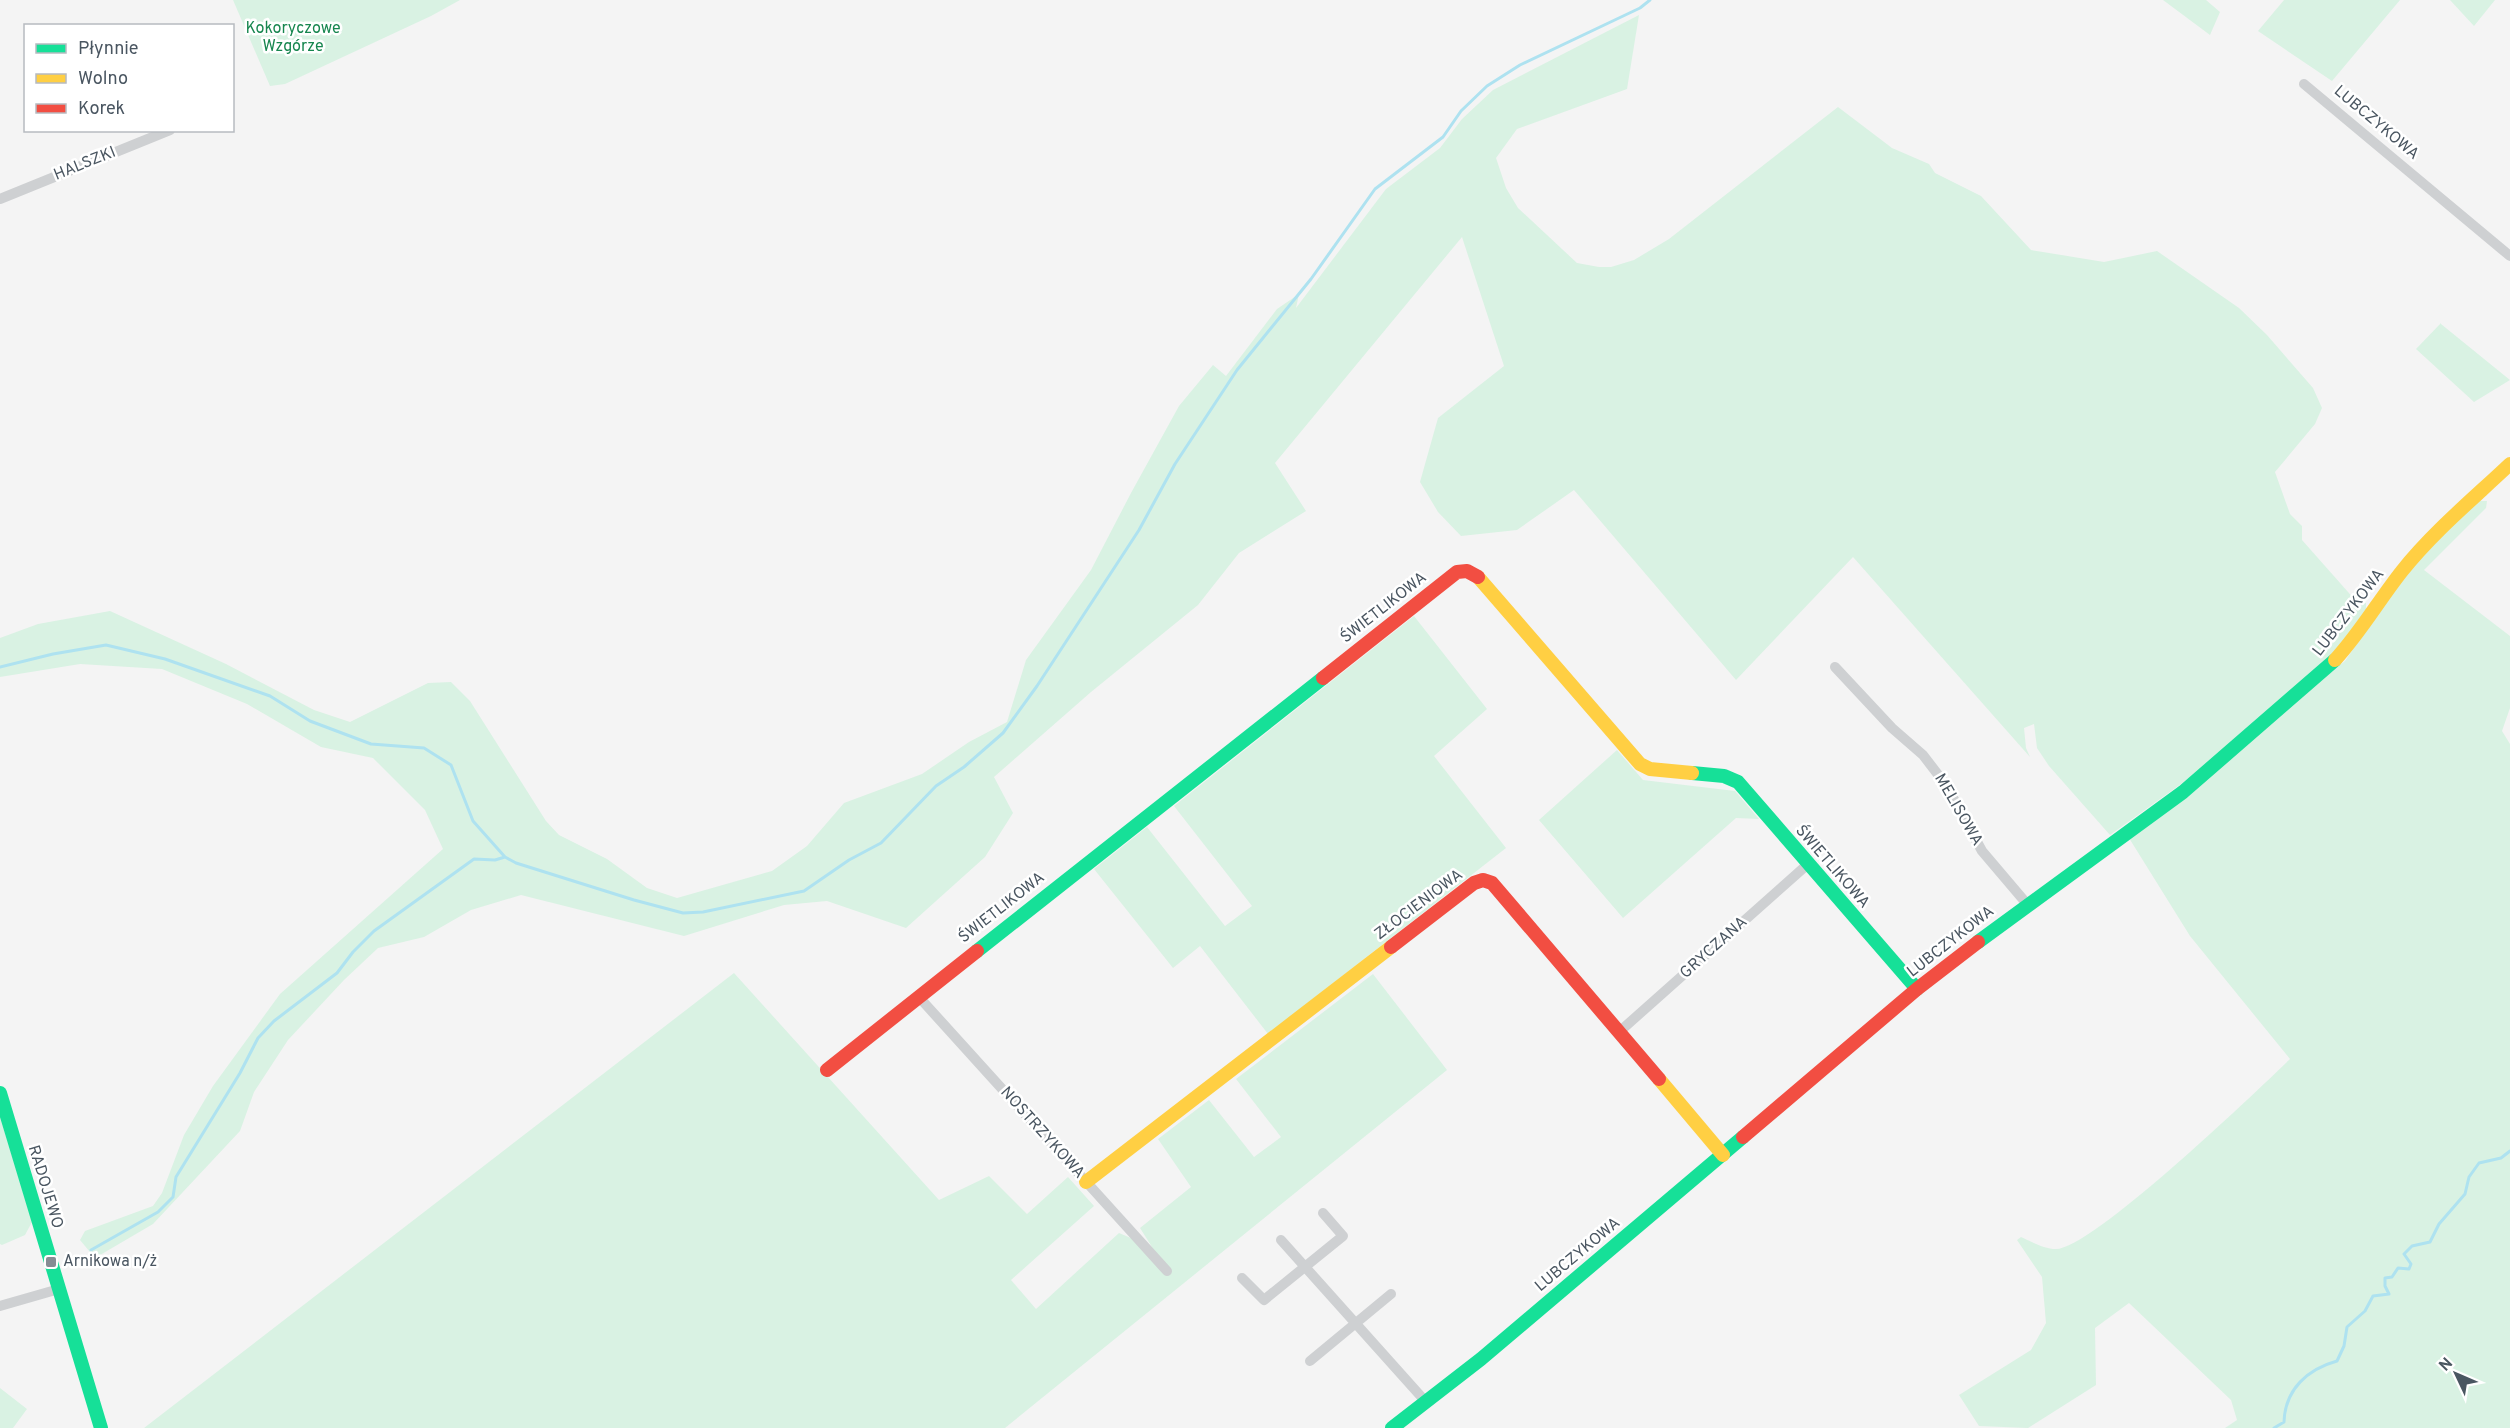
<svg xmlns="http://www.w3.org/2000/svg" width="2510" height="1428" font-family="Overpass,sans-serif">
<rect width="100%" height="100%" fill="#f4f4f4"/>
<path fill="#d9f2e3" d="M233 0H460L431 16 285 84 270 86Z
M2163 0H2206L2220 12 2210 35Z
M2284 0H2400L2332 81 2258 31Z
M2450 0H2495L2474 26Z
M1639 15 1627 89 1517 129 1496 158 1506 188 1518 208 1577 263 1599 267H1611L1634 260 1669 239 1838 107 1892 148 1929 164 1935 173 1981 196 2031 250 2104 262 2157 251 2239 308 2267 335 2313 388 2322 408 2315 424 2275 472 2290 514 2302 526V540L2356 601 2366 603V610L2329 661 2206 766 2110 835 2049 766 2037 748 2034 724 2024 728 2026 748 2030 757 1853 557 1736 680 1574 490 1517 530 1461 536 1438 512 1420 482 1438 418 1504 366 1462 237 1275 463 1306 511 1239 553 1198 605 1091 692 994 777 1013 813 985 857 906 928 827 901 784 905 684 936 521 895 471 910 424 937 378 948 344 980 288 1040 254 1092 240 1131 153 1224 95 1258 80 1240 85 1231 153 1206 162 1193 184 1135 213 1086 280 994 443 849 425 810 373 758 321 747 247 704 162 669 80 664 0 677V638L38 624 110 611 226 664 314 710 350 722 428 683 451 682 470 701 546 821 559 835 607 859 647 888 677 898 772 871 807 846 844 803 922 774 969 742 1007 722 1026 660 1091 570 1131 493 1179 406 1213 365 1226 376 1277 309 1299 294 1296 308 1386 189 1440 148 1462 119 1493 90Z
M2441 323V324L2510 380 2474 402 2416 349Z
M2479 501H2487L2486 508 2424 570 2510 636V708L2502 731 2510 744V1428H2225L2237 1420 2231 1400 2129 1303 2095 1328 2096 1385 2028 1428 1979 1426 1959 1395 2031 1350 2046 1323 2042 1277 2017 1240 2021 1237C2032 1242 2044 1249 2056 1249 2092 1249 2257 1091 2290 1059L2190 936 2129 838 2345 661 2406 573 2429 546Z
M1414 616 1487 709 1434 756 1506 848 1268 1034 1200 946 1173 968 1094 869 1147 827 1225 926 1252 906 1174 806Z
M1617 750 1643 780 1735 791 1759 819 1736 818 1623 918 1539 820Z
M734 973 939 1200 989 1176 1027 1214 1068 1177 1094 1206 1011 1280 1036 1309 1119 1233 1152 1247 1140 1228 1191 1187 1158 1139 1209 1100 1254 1157 1281 1137 1236 1079 1373 974 1447 1070 1005 1428H144Z
M0 1117 32 1222 25 1235 2 1245 0 1244Z
M0 1388 27 1409 13 1428H0Z"/>
<g fill="none" stroke-linecap="round" stroke-linejoin="round">
<path stroke="#aee2f0" stroke-width="3" d="M0 667 53 654 106 645 165 659 270 696 310 721 371 744 424 748 451 765 473 821 505 857 516 863 634 900 683 913 703 912 804 891 849 860 881 843 936 786 964 767 1003 733 1037 686 1139 530 1175 464 1237 370 1311 279 1375 189 1443 137 1461 111 1487 86 1520 65 1640 8 1650 0
M91 1250 158 1212 173 1197 176 1177 240 1073 258 1038 274 1021 337 973 353 952 374 931 474 859 495 860 505 857
M2274 1428 2284 1422C2285 1389 2308 1369 2337 1361L2344 1346 2347 1327 2365 1311 2373 1296 2389 1294 2385 1286V1278L2392 1277 2398 1268 2409 1269 2411 1264 2404 1254 2412 1246 2430 1242 2439 1224 2465 1194 2469 1177 2479 1163 2501 1158 2510 1151"/>
<path stroke="#ced0d2" stroke-width="10" d="M2304 84 2510 256
M0 199 170 130
M1835 667 1892 728 1923 755 1946 785 1982 851 2027 904
M918 996 1167 1271
M1619 1032 1808 864
M1281 1240 1426 1402
M1242 1278 1264 1300 1343 1236 1323 1213
M0 1306 59 1289
M1310 1361 1391 1294"/>
<path stroke="#16e098" stroke-width="14" d="M1692 773 1724 776 1738 782 1917 989
M1978 942 2183 792 2335 660
M977 951 1323 678
M0 1093 101 1428
M1392 1428 1481 1359 1743 1137"/>
<path stroke="#ffcf43" stroke-width="14" d="M1478 577 1640 764 1650 769 1692 773
M2335 660C2360 633 2379 600 2402 571 2433 532 2473 499 2510 464
M1659 1079 1723 1155
M1086 1182 1391 947"/>
<path stroke="#f24e42" stroke-width="14" d="M1323 678 1457 572 1467 571 1478 577
M1391 947 1474 883 1483 880 1492 883 1659 1079
M827 1070 977 951
M1743 1137 1917 989 1978 942"/>
</g>
<rect fill="#868d94" stroke="#fff" stroke-width="2" x="45" y="1256" width="12" height="12" rx="3"/>
<g text-anchor="middle" dominant-baseline="central" stroke-width="5" stroke-linejoin="round" paint-order="stroke">
<g font-size="16" fill="#17864f" stroke="#fff">
<text x="293" y="29">Kokoryczowe<tspan x="293" dy="18">Wzgórze</tspan></text>
</g>
<g font-size="16" fill="#4a5661" stroke="#fff">
<text transform="translate(2376 123) rotate(40)">LUBCZYKOWA</text>
<text transform="translate(85 164) rotate(-22)">HALSZKI</text>
<text transform="translate(1384 608) rotate(-38)">ŚWIETLIKOWA</text>
<text transform="translate(2349 613) rotate(-52)">LUBCZYKOWA</text>
<text transform="translate(1958 810) rotate(60)">MELISOWA</text>
<text transform="translate(1832 867) rotate(49)">ŚWIETLIKOWA</text>
<text transform="translate(1419 905) rotate(-37)">ZŁOCIENIOWA</text>
<text transform="translate(1002 908) rotate(-38)">ŚWIETLIKOWA</text>
<text transform="translate(1951 942) rotate(-38)">LUBCZYKOWA</text>
<text transform="translate(1714 948) rotate(-42)">GRYCZANA</text>
<text transform="translate(1042 1133) rotate(48)">NOSTRZYKOWA</text>
<text transform="translate(45 1187) rotate(73)">RADOJEWO</text>
<text transform="translate(1578 1255) rotate(-40)">LUBCZYKOWA</text>
</g>
<g font-size="16" fill="#4a5661" stroke="#fff" text-anchor="start">
<text x="63" y="1262">Arnikowa n/ż</text>
</g>
</g>
<rect x="24" y="24" width="210" height="108" fill="#ffffff" stroke="#b7bbc0" stroke-width="1.5"/>
<rect x="36" y="44" width="30" height="9" fill="#16e098" stroke="#b7bbc0" stroke-width="1.5"/>
<text x="78" y="54" font-size="18" fill="#4a5661">Płynnie</text>
<rect x="36" y="74" width="30" height="9" fill="#ffcf43" stroke="#b7bbc0" stroke-width="1.5"/>
<text x="78" y="84" font-size="18" fill="#4a5661">Wolno</text>
<rect x="36" y="104" width="30" height="9" fill="#f24e42" stroke="#b7bbc0" stroke-width="1.5"/>
<text x="78" y="114" font-size="18" fill="#4a5661">Korek</text>
<g transform="translate(2456 1374) rotate(314)" stroke="#ffffff" stroke-width="4.5" paint-order="stroke">
<path d="M0-4.5L10 22L0 15L-10 22Z" fill="#4a5661"/>
<text y="-9" font-size="16" font-weight="bold" text-anchor="middle" fill="#4a5661">N</text>
</g>
</svg>
